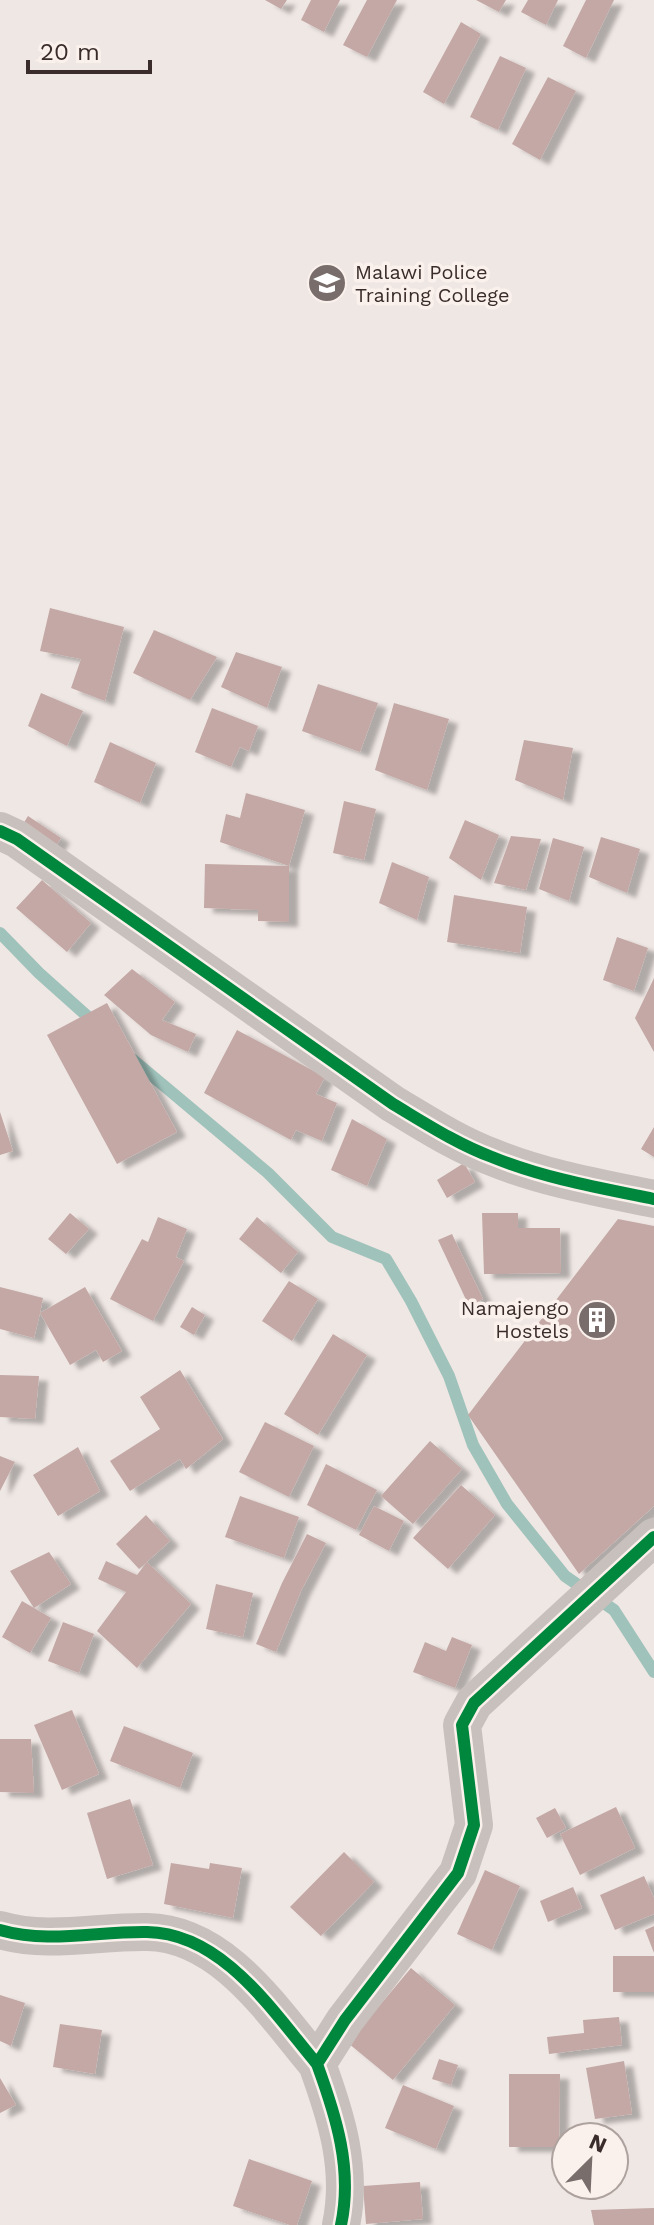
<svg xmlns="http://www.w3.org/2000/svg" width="654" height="2225" font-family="'Work Sans',sans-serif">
<defs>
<filter id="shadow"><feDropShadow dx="9" dy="5" stdDeviation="2" flood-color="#0004"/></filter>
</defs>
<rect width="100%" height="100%" fill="#efe7e4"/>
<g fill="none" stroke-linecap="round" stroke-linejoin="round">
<path stroke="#9fc2bb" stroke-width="12" d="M0 933 39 973 96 1024
M132 1059 268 1173 332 1237 386 1259 411 1301 449 1376 473 1445 507 1504 565 1576 614 1610 654 1672"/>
</g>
<path fill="#c3a8a5" filter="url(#shadow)" d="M265 0H287L281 9Z
M311 0H340L324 32 301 20Z
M367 0H397L367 57 343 45Z
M476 0H506L499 12Z
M528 0H558L546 25 521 12Z
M586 0H614L586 58 563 46Z
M461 22 481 34 444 104 423 92Z
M500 56 526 68 498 130 470 117Z
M548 77 576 91 540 160 512 144Z
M50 608 124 627 105 701 71 688 81 659 40 651Z
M154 630 217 657 190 700 133 673Z
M236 652 282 667 267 708 221 687Z
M318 684 378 703 360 752 302 731Z
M41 693 83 711 67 746 28 726Z
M394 703 449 719 427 790 375 770Z
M212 708 258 726 249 751 240 747 231 767 195 752Z
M524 740 573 748 563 800 515 780Z
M110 742 156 763 140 803 94 782Z
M246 793 305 810 289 866 220 842 226 814 240 818Z
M344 801 376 809 364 860 333 853Z
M28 816 61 838 53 851 20 829Z
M465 820 499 835 481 880 449 858Z
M511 836 541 839 526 890 494 883Z
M601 837 640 849 627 893 589 877Z
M553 838 584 847 569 901 539 889Z
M392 862 429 877 417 920 379 903Z
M205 864 289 866V922L258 921V910L204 908Z
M42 880 91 923 67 952 16 908Z
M454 895 527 907 520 953 447 942Z
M617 937 648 948 634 991 603 980Z
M132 969 175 1002 162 1020 196 1034 188 1052 151 1035 104 995Z
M654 978V1052L635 1018Z
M107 1003 177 1132 117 1164 47 1035Z
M237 1030 325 1077 316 1094 337 1103 322 1141 296 1130 291 1140 204 1093Z
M0 1112 13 1151 0 1155Z
M352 1119 387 1139 367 1186 331 1170Z
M654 1127V1157L641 1149Z
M464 1163 475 1182 447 1198 437 1180Z
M70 1213 89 1229 66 1254 48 1239Z
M482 1213H518V1228H560L561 1273 484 1274Z
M158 1217 187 1229 176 1257 184 1261 153 1321 110 1299 142 1239 148 1242Z
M257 1217 298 1252 281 1273 239 1239Z
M618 1219 654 1226V1506L579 1574 468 1415Z
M452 1234 483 1299 469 1306 438 1240Z
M289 1281 318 1299 292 1341 262 1321Z
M0 1287 43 1298 40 1313 85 1287 122 1351 103 1362 96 1350 70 1365 40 1313 34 1338 0 1329Z
M192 1307 205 1315 194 1335 180 1327Z
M333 1334 367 1355 318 1435 284 1414Z
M180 1370 223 1439 186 1469 180 1459 130 1491 110 1461 160 1429 140 1397Z
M0 1375 39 1376 35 1419 0 1417Z
M265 1422 314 1446 289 1497 239 1472Z
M430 1441 462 1469 413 1524 381 1496Z
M78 1447 100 1491 58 1516 33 1475Z
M0 1456 15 1462 0 1491Z
M326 1464 377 1490 356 1530 307 1505Z
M461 1485 495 1515 448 1569 413 1538Z
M240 1496 299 1517 284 1558 225 1537Z
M374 1506 404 1521 389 1551 359 1535Z
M146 1515 170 1541 139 1569 116 1544Z
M307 1534 326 1543 301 1591 276 1652 256 1644 282 1583Z
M49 1552 71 1584 34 1608 10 1571Z
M106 1561 137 1575 147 1562 191 1604 137 1668 97 1631 126 1592 98 1579Z
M216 1584 253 1593 243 1637 206 1629Z
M22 1601 51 1618 30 1653 2 1637Z
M63 1622 94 1634 79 1673 48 1661Z
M452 1637 472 1645 455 1688 413 1672 425 1642 446 1651Z
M72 1710 99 1774 62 1790 34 1725Z
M124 1726 193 1753 180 1788 110 1761Z
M0 1739H31L34 1793 0 1792Z
M130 1799 153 1865 107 1879 87 1813Z
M616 1807 635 1848 580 1875 560 1834Z
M555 1808 566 1828 547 1838 536 1818Z
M344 1852 374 1882 321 1936 290 1907Z
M171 1863 209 1869 210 1863 242 1868 233 1918 164 1904Z
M485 1870 520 1886 492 1950 457 1934Z
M644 1876 654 1898V1914L615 1930 600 1895Z
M573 1887 582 1908 548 1922 540 1901Z
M654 1926V1953L645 1930Z
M613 1956H654V1992H613Z
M411 1968 455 2005 393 2080 348 2043Z
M0 1995 25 2003 11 2046 0 2041Z
M619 2017 622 2045 549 2054 547 2037 584 2033 583 2020Z
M60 2024 102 2030 95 2074 53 2067Z
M439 2059 458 2065 451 2085 432 2079Z
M624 2061 632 2114 595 2119 586 2068Z
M509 2074H560L559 2147H509Z
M0 2078 16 2105 0 2113Z
M403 2085 454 2106 436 2149 385 2128Z
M249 2159 312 2181 297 2225H290L233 2206Z
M420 2182 423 2219 366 2224 363 2186Z
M654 2208V2225H594L591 2210Z"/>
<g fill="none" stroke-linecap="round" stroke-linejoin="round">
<path stroke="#c8c0bc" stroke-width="38" d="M0 831 17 839 393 1104C425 1123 457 1144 492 1157 543 1178 600 1188 654 1199
M0 1930C48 1944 98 1931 147 1932 223 1933 273 2012 317 2064
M341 2225C353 2169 336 2116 317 2064L345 2020 458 1873 474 1825 462 1725 474 1703 654 1537"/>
<defs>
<path id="cycleway" d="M0 831 17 839 393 1104C425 1123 457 1144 492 1157 543 1178 600 1188 654 1199
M0 1930C48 1944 98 1931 147 1932 223 1933 273 2012 317 2064
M341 2225C353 2169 336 2116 317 2064L345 2020 458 1873 474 1825 462 1725 474 1703 654 1537"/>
</defs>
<use href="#cycleway" stroke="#fbf1ec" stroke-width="17"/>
<use href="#cycleway" stroke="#00873e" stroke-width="12"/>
</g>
<defs>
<symbol id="university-disc" viewBox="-11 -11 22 22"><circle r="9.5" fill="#796d6b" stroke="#fbf1ec"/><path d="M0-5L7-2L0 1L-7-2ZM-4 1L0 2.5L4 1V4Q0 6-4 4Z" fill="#fff"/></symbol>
<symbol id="building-disc" viewBox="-11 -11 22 22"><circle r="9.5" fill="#796d6b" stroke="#fbf1ec"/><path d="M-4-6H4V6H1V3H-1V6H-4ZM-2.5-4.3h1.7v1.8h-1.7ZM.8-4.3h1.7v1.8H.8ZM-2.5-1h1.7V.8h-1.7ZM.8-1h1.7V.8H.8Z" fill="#fff"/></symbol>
</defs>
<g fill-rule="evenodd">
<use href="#university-disc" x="305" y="261" width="44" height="44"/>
<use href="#building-disc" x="575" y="1298" width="44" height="44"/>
</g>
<g text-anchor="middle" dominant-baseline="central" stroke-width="7" stroke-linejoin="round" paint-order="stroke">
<g font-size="20" fill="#3a2c2a" stroke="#fbf1ec" text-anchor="start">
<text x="355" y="272">Malawi Police<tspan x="355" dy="23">Training College</tspan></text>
<text x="569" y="1308" text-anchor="end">Namajengo<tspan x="569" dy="23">Hostels</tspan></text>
</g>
</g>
<g transform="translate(590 2161) rotate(24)"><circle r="38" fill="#fbf1ec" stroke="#aea29e" stroke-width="2"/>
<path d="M0-6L14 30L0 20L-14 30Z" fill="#796d6b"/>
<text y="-12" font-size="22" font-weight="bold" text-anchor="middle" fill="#3a2c2a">N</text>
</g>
<path d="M28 60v12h122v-12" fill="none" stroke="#3a2c2a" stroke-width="4"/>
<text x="40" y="60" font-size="24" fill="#3a2c2a" stroke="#fbf1ec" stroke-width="6" paint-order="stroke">20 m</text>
</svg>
